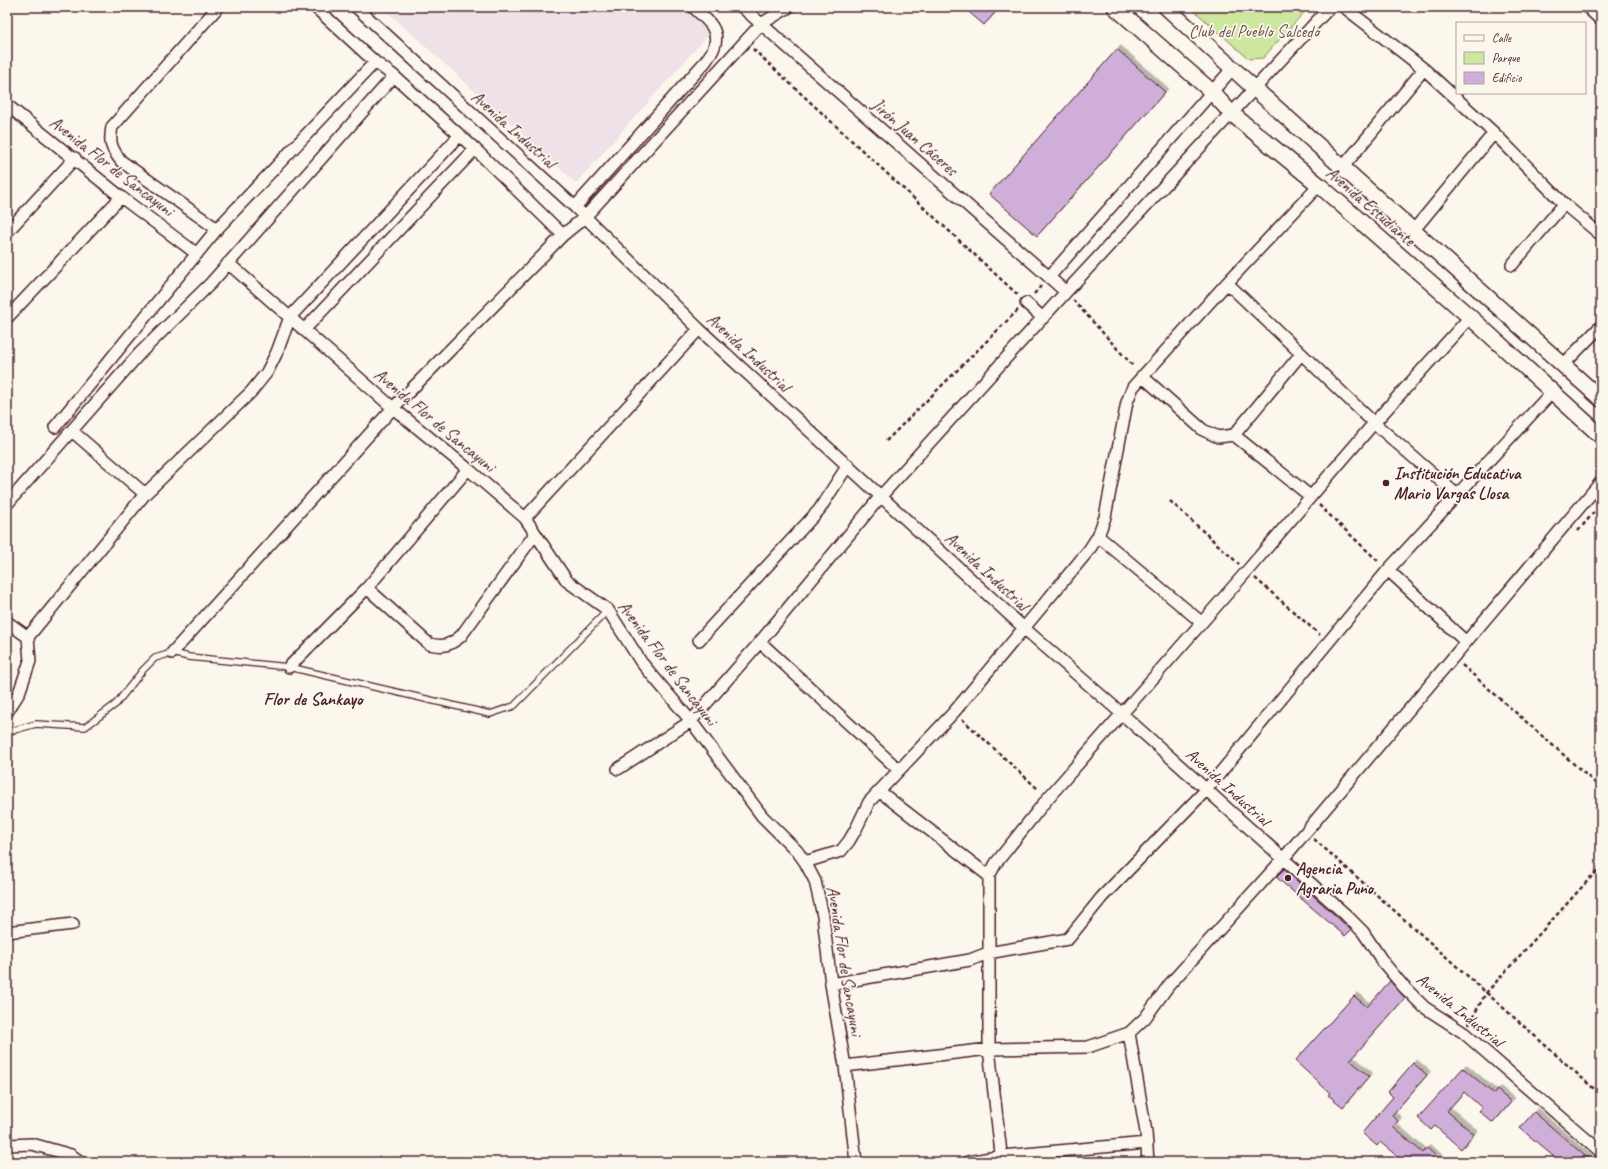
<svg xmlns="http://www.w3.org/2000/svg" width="1608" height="1169" font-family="Caveat,sans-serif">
<defs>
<filter id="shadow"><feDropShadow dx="3.5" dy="-3.5" stdDeviation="0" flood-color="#0004"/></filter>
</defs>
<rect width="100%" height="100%" fill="#fbf7ec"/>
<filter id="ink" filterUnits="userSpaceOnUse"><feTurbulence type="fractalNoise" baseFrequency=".025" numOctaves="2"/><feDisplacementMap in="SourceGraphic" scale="8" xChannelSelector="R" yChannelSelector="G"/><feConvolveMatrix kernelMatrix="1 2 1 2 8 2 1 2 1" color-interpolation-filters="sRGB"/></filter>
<g filter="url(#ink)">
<path fill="#eee1e7" d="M382 7H696L716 26 576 183Z"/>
<path fill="#cde79e" stroke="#8c8364" d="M1190 7H1309L1263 58 1249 59Z"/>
<path fill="#cfafda" stroke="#4a1f2b" filter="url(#shadow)" d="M963 7H1000L984 25Z
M1117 49 1165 92 1037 236 989 194Z
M1284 869 1351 930 1345 936 1276 877Z
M1390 981 1405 998 1350 1060 1369 1076 1343 1107 1328 1095 1330 1093 1295 1061 1354 996 1367 1007Z
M1413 1063 1427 1075 1392 1115 1398 1121 1393 1127 1423 1153 1427 1148 1443 1162H1404L1380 1142 1377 1146 1362 1133 1393 1097 1388 1092Z
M1463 1068 1494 1094 1497 1090 1511 1102 1493 1123 1479 1111 1482 1108 1464 1092 1447 1111 1474 1134 1461 1149 1435 1126 1431 1130 1418 1118Z
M1534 1112 1592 1162H1560L1520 1128Z"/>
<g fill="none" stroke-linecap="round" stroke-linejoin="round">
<defs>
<path id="lane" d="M7 732 36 724 85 727 116 704 143 670 155 658 172 653 189 657 289 667 490 714 514 706 608 610"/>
<path id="street" d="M315 7 375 62 394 76 475 149 563 235
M356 7 575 207 699 329 1025 629 1121 713 1346 915 1363 932 1383 962 1403 986 1424 1007 1464 1033 1601 1152
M742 7 1066 292
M1344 7 1424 69 1494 133 1564 204 1601 235
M1587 7 1601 20
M7 105 121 197 197 254
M1343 167 1424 69
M575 207 706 61C708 57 713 52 714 47 721 29 705 18 693 7
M217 229 121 161C111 148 109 143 112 127L218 7
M1413 231 1494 133
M7 232 75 158
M228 263 393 408 468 469 525 518 567 581 608 610 641 662 691 721 762 816 797 851 805 862 815 881 823 916 831 984 845 1066 856 1162
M1512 265 1564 204
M1049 277 1233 68
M1227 283 1374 423 1457 495
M1026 303 1043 318
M7 318 121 197
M304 330 475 149
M1563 365 1601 326
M1142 376 1203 430 1218 437 1234 435 1301 354
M55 427 217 229 375 62
M72 431 145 494
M1234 435 1310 496
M7 504 140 353 211 283 394 76
M525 518 699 329
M1098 536 1201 622
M1388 570 1466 642
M367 588 429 644C444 647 449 646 461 636L535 534
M7 622 28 637
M699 640 819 510 848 465
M760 642 899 770
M172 653 393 408 563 235 585 217 761 24 789 7
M289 667 367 588 468 469
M7 712 19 693 30 661 28 637 145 494 251 392 267 372 277 352 290 317 460 135
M618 769 691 721 760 642 881 496 1066 292 1330 7
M879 791 989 876
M805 862 841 851 849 841 856 829 869 802 954 712 1089 550 1098 536 1105 517 1127 402 1133 387 1227 283 1319 185
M7 932 73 924
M831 984 970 960 988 953 1068 939 1102 897 1206 790 1388 570 1552 392
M1129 1033 1146 1132 1148 1162
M845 1066 989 1049 1088 1047 1129 1033 1145 1018 1169 985 1283 859 1601 482
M7 1145 32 1144 71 1155 81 1162
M968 1162 1002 1156 1147 1143
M1002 1162 989 1049V876L996 863 1048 798 1247 571 1374 423 1470 317"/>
<path id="secondary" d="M1115 7 1211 91 1231 113 1319 185 1470 317 1601 436
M1166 7 1255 89 1601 399"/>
</defs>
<use href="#lane" stroke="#4a1f2b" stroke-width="8"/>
<use href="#street" stroke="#4a1f2b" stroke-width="14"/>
<use href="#secondary" stroke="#4a1f2b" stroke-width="18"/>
<path stroke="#4a1f2b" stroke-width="2.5" stroke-dasharray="4 3" stroke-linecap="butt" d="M753 49 1018 295
M1034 294 1041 286
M1073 300 1134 367
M886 441 1018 310
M1170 501 1239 564
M1319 505 1379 562
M1578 531 1601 504
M1255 578 1320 635
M1462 665 1601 788
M962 719 1039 790
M1314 839 1601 1095
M1469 1024 1486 993 1601 866"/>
<use href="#lane" stroke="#fbf7ec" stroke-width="5.5"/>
<use href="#street" stroke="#fbf7ec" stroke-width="11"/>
<use href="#secondary" stroke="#fbf7ec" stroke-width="15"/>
</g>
</g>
<g fill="#4a1f2b" stroke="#fbf7ec" stroke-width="1.5">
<circle cx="1386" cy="483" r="4"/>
<circle cx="1288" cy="878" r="4"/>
</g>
<g text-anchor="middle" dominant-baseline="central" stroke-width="3.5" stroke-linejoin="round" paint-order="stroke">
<g font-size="17" fill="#6b5148" stroke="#fbf7ec">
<text x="1254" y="31">Club del Pueblo Salcedo</text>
</g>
<g font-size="17" fill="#4a1f2b" stroke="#fbf7ec">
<text transform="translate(514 129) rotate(42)">Avenida Industrial</text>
<text transform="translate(915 137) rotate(41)">Jirón Juan Cáceres</text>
<text transform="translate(112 166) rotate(38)">Avenida Flor de Sancayuni</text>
<text transform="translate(1371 206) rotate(41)">Avenida Estudiante</text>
<text transform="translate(749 352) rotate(43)">Avenida Industrial</text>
<text transform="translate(435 420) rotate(40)">Avenida Flor de Sancayuni</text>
<text transform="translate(987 571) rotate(43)">Avenida Industrial</text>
<text transform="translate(668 663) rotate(53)">Avenida Flor de Sancayuni</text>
<text transform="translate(1228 787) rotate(42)">Avenida Industrial</text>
<text transform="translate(845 961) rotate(81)">Avenida Flor de Sancayuni</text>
<text transform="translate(1460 1010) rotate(39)">Avenida Industrial</text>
</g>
<g font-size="17" font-weight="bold" fill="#4a1f2b" stroke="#fbf7ec" text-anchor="start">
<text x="1394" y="473">Institución Educativa<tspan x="1394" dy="20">Mario Vargas Llosa</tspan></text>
<text x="1296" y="868">Agencia<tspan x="1296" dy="20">Agraria Puno</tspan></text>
</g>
<g font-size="18" font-weight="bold" fill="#4a1f2b" stroke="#fbf7ec">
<text x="313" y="699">Flor de Sankayo</text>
</g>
</g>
<rect width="1608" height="1169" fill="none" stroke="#fbf7ec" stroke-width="24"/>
<rect x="12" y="12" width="1584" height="1145" fill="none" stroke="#4a1f2b" stroke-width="1.5" filter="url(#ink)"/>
<rect x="1456" y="22" width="130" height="72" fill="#fbf7ec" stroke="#b4a19f"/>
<rect x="1464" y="35" width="20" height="6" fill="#fbf7ec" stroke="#b4a19f"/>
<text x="1492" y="42" font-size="12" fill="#4a1f2b">Calle</text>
<rect x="1464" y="52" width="20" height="12" fill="#cde79e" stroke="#b4a19f"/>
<text x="1492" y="62" font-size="12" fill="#4a1f2b">Parque</text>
<rect x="1464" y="72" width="20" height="12" fill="#cfafda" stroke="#b4a19f"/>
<text x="1492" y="82" font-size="12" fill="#4a1f2b">Edificio</text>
</svg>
